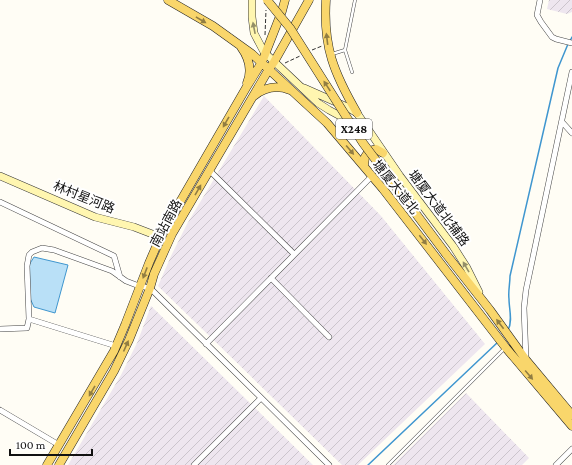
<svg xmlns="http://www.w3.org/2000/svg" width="572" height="465" font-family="'Crimson Pro','Noto Sans SC',serif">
<defs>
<pattern id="industrial-furrows" width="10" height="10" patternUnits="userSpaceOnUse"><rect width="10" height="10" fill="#eee6ef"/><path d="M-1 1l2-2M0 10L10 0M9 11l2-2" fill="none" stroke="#cbc4cc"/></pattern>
</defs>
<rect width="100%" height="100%" fill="#fffdf5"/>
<path fill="url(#industrial-furrows)" d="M549 0H572V12L567 14 547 9Z
M264 96 381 216 485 344 358 465H342L158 286 171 256 187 224Z
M151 306 313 465H68L121 375 137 343Z
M466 393 529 458 522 465H393Z"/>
<path fill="#b9e0f7" stroke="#3f96cf" d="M34 257 68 265 55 313 34 307 29 296V265Z"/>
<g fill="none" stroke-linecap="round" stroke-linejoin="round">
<path stroke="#3f96cf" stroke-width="1.5" d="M570 41 572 37
M508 330C513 321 509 309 509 299 508 291 510 284 510 276L558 68 568 44
M368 465 498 342"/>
<defs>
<path id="lane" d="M332 54 345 50
M352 72 345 50 355 0
M388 465 505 348"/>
<path id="street" d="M540 0 537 15 541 22 552 37 556 39 572 43
M562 122 572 133
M209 170 294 254
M0 202 114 256 120 277
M271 278 329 337
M29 319 116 346
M0 329 27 328 29 319 27 266 29 255 32 252 42 248 54 250 112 271 126 281 139 286 150 288 329 465
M206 344 372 176
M526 359 524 308 526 290 572 72
M0 410 59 445
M194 465 261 398
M556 465 572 449"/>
<path id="secondary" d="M252 0V17L254 33 264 52 318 103 329 110 366 130
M304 88 347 107 357 113 400 176 453 246 467 268 479 292
M0 176 95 217 134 227 160 237"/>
<path id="primary" d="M168 0 213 26 252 54 327 123 383 189 506 348 572 426
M326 0C323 47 334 73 357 113
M241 47C249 58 252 71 247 83
M254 96C265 87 277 85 290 90
M364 166 365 157 369 151 376 149 383 153
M446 254 490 310 526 360 572 415
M47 465 114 351 125 325 149 263 162 233 246 88 262 62 282 11 285 0
M59 465 114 371 129 340 150 288 154 274 172 234 269 69 274 62 309 0"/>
</defs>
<use href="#lane" stroke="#444" stroke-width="3.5"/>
<use href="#street" stroke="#444" stroke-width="6"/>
<use href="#secondary" stroke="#333" stroke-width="8"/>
<use href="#primary" stroke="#222" stroke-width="9"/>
<path stroke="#333" stroke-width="1" stroke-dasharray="4 2" stroke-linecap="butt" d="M265 35 266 10
M312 50 322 46
M285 63 300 56"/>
<use href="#lane" stroke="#fff" stroke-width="2.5"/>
<use href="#street" stroke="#fff" stroke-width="5"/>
<use href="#secondary" stroke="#fff6b0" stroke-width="7"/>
<use href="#primary" stroke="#f9d66b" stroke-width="8"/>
<defs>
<path id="primary-bridge" d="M267 0 290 28 363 143 446 254"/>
</defs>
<use href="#primary-bridge" stroke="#222" stroke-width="9" stroke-linecap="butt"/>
<use href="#primary-bridge" stroke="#f9d66b" stroke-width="8"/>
</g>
<defs><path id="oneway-solid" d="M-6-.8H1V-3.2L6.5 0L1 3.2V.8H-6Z"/></defs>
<g fill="#917d42">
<use href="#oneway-solid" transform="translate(201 20) rotate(31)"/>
<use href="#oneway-solid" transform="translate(327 39) rotate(-97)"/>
<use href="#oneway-solid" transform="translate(327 86) rotate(-123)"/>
<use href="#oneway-solid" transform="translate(226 122) rotate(120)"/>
<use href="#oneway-solid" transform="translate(350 150) rotate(50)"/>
<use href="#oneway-solid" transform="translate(198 190) rotate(-60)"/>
<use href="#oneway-solid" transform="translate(423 240) rotate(52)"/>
<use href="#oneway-solid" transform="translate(145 273) rotate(111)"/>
<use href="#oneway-solid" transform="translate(500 324) rotate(-127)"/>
<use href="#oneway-solid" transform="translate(126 346) rotate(-66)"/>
<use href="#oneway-solid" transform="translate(529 375) rotate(50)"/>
<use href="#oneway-solid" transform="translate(92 391) rotate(120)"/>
</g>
<g fill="#948f68">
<use href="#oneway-solid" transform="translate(254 28) rotate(-101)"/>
<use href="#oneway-solid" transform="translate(466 267) rotate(-120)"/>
</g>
<g text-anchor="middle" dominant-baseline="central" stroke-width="4" stroke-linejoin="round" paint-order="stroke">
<rect fill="#fff" stroke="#585858" stroke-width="1" x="336" y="119" width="36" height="20" rx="3"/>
<g font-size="12" font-weight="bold" fill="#111">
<text x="354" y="129">X248</text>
</g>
<g font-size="13" fill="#111" stroke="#fff">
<text transform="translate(396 187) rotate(51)">塘厦大道北</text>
<text transform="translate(84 197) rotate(22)">林村星河路</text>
<text transform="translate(439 208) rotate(53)">塘厦大道北辅路</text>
<text transform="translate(166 223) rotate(-62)">南站南路</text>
</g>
</g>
<path d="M10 449v6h82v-6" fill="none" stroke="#111111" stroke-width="2"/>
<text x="16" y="449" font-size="12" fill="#111111" stroke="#ffffff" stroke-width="3" paint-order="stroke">100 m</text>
</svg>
